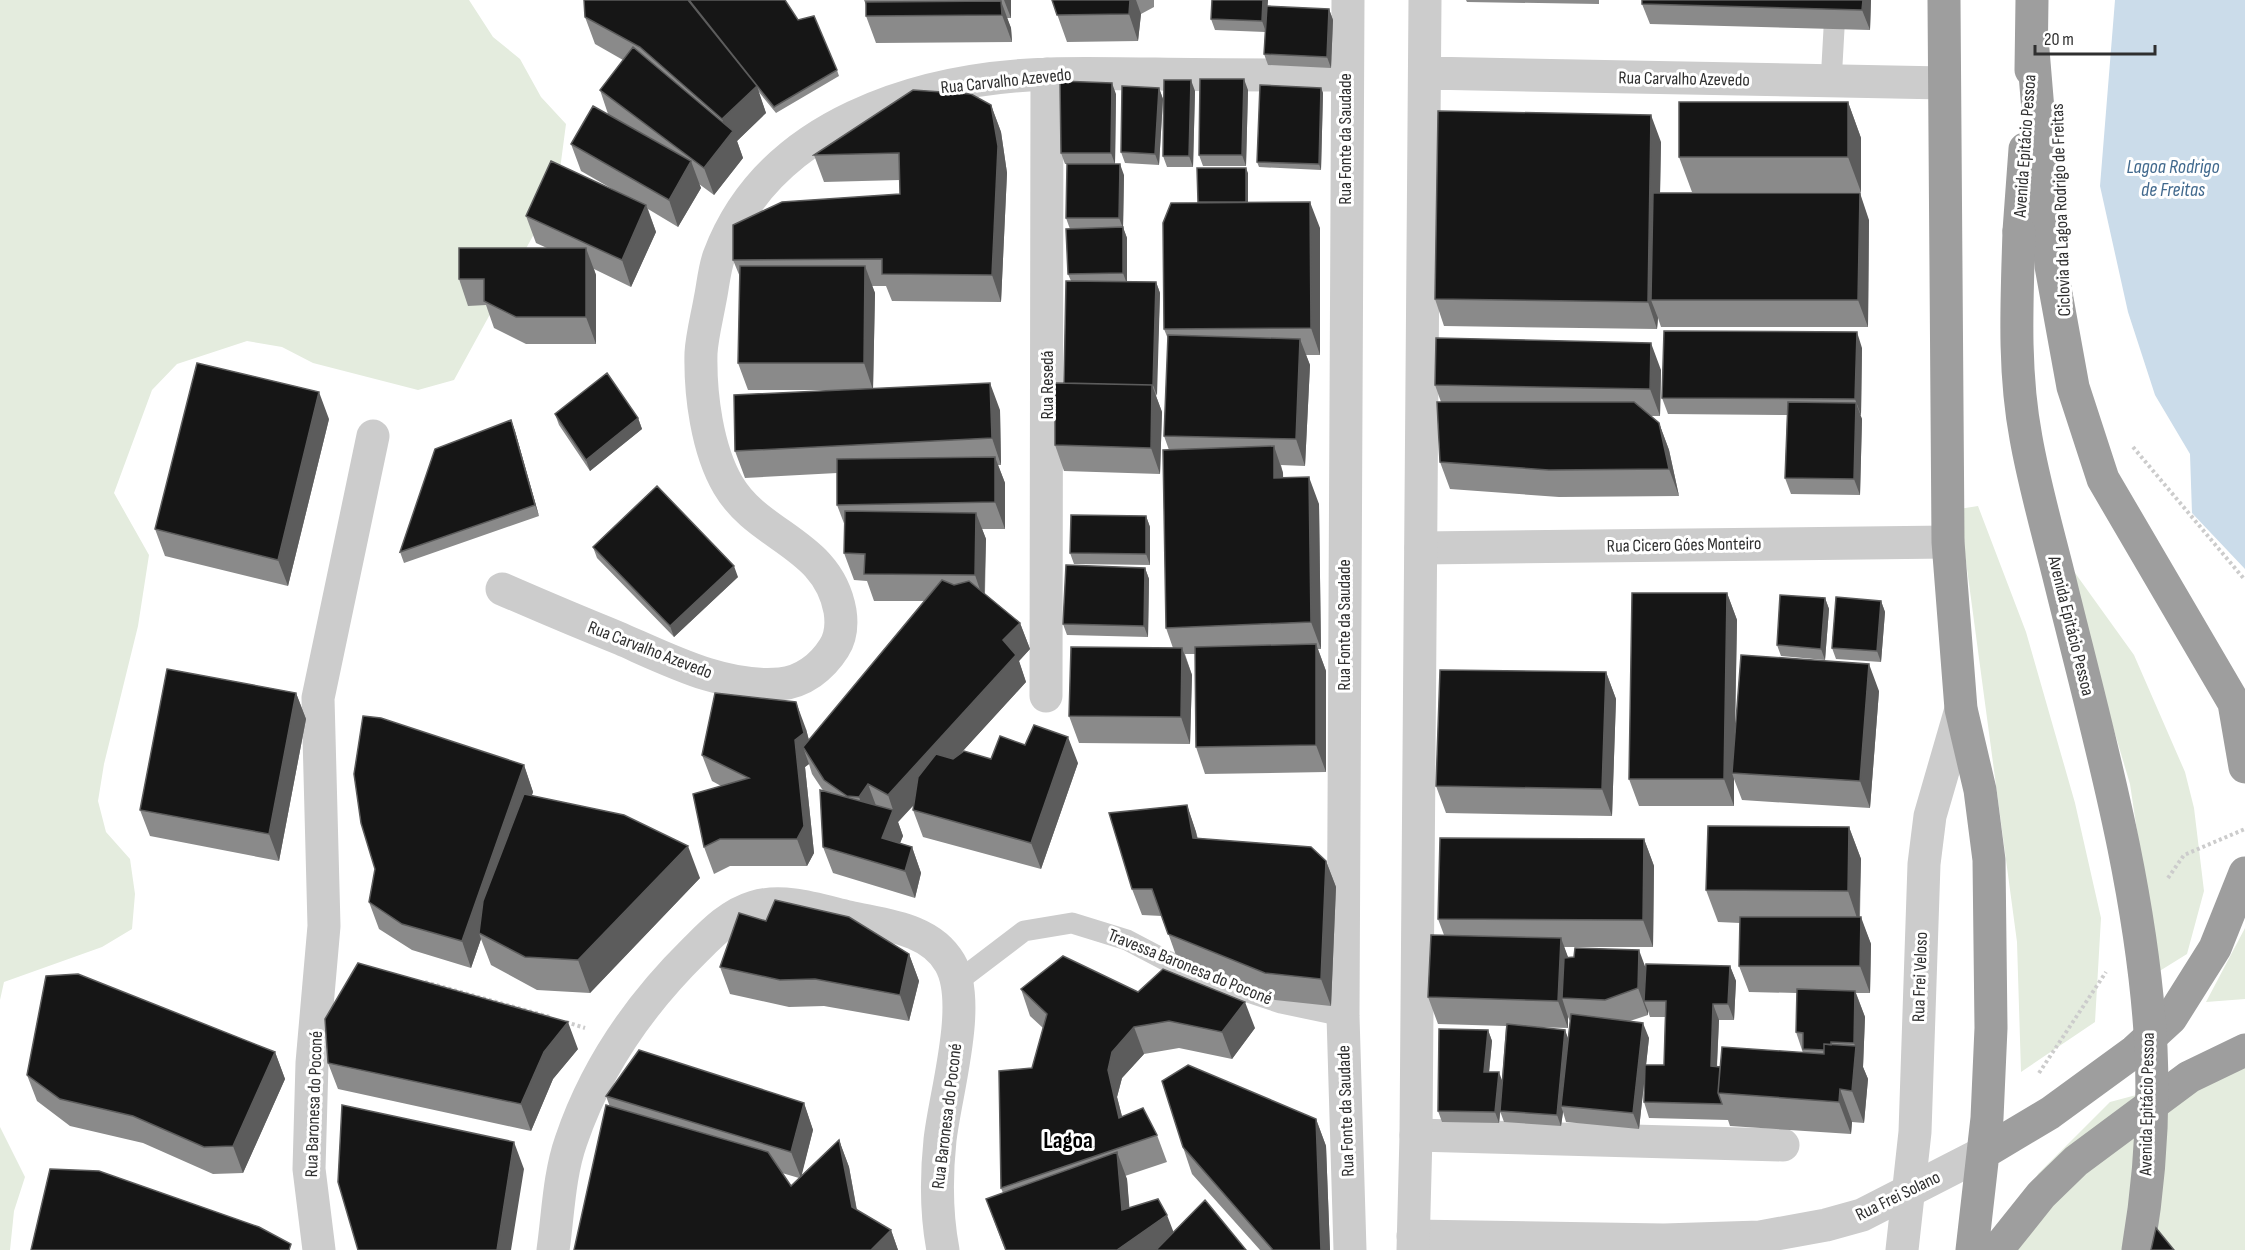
<svg xmlns="http://www.w3.org/2000/svg" width="2245" height="1250" font-family="'Sofia Sans Condensed',sans-serif">
<rect width="100%" height="100%" fill="#fff"/>
<path fill="#e4ecde" d="M0 0H469L493 37 520 59 541 97 566 124 557 192 454 380 418 390 313 363 282 347 247 341 177 364 152 390 114 493 149 555 138 626 104 764 98 801 106 832 130 859 135 894 132 929 102 947 4 982 0 1000Z
M1978 506 2026 632 2075 803 2101 918 2095 1022 2021 1072 2017 942 1959 509Z
M2042 527 2134 655 2185 772 2194 808 2204 891 2187 954 2158 972 2130 784 2097 673Z
M2245 928V999L2206 1002Z
M2245 1066V1250H2002L2038 1174 2110 1102Z
M0 1127 25 1177 14 1211 10 1250H0Z"/>
<path fill="#cbdcea" d="M2115 0H2245V569L2192 513 2190 454 2155 395 2128 312 2100 186Z"/>
<g fill="none" stroke-linecap="round" stroke-linejoin="round">
<path stroke="#ccc" stroke-width="4" stroke-dasharray="3 3" stroke-linecap="butt" d="M2133 447 2245 580
M2168 878 2184 855 2245 829
M425 982 550 1017
M566 1022 585 1028
M2039 1073 2106 972"/>
<path stroke="#ccc" stroke-width="21" d="M1831 83 1834 29
M957 982 1024 931 1072 923 1127 940 1165 960 1218 982 1281 1003 1343 1016"/>
<path stroke="#ccc" stroke-width="33" d="M1421 548 1948 542
M502 589C541 606 581 623 621 639 669 660 725 689 780 684 803 682 822 667 834 648 841 637 842 624 840 611 828 543 759 538 728 485 707 449 700 394 701 353 702 336 707 317 710 300 713 286 714 270 719 256 769 123 920 78 1050 74 1085 73 1120 74 1156 74 1219 75 1282 75 1345 75
M1046 696 1047 74
M1416 1135 1783 1145
M1413 1236 1664 1240 1760 1237 1826 1225 1862 1215 1983 1153
M319 1250 309 1169 312 1063 324 926 318 698 373 436
M553 1250C558 1215 559 1175 571 1141 596 1067 640 1004 695 950 712 933 730 914 754 907 784 898 819 910 849 917 884 925 930 928 950 963 973 1003 945 1094 940 1140 936 1178 936 1213 943 1250"/>
<path stroke="#ccc" stroke-width="33" d="M1348 0 1343 1016 1350 1250
M1425 73 1944 83
M1413 1250 1416 1135 1425 0
M1902 1250 1915 1132 1924 864 1930 816 1961 709"/>
<path stroke="#9e9e9e" stroke-width="33" d="M1944 0 1948 542 1961 709 1980 790 1989 860 1991 1028 1987 1118 1972 1250
M2033 50 2051 266 2073 387 2103 479 2234 703 2245 767
M2031 70 2032 0
M2019 231 2025 149
M1983 1153 2050 1113 2135 1051 2171 1018 2215 948 2245 873
M1997 1250 2041 1195 2076 1161 2189 1077 2245 1050"/>
<path stroke="#9e9e9e" stroke-width="33" d="M2019 231C2017 300 2013 369 2026 438 2035 489 2050 539 2062 589 2099 738 2143 894 2151 1048 2154 1114 2149 1185 2138 1250"/>
</g>
<path fill="#8a8a8a" fill-rule="evenodd" d="M864 0H1011V18H1007L1011 28 1012 42 876 43 866 16V5Z
M1052 0H1154V7L1141 14 1138 41 1067 42Z
M1212 0H1268L1267 6 1329 9 1333 20 1331 68 1268 65 1264 54 1265 32 1215 30 1211 19Z
M1466 0H1599V4L1467 2Z
M1871 0 1870 30 1650 24 1642 4Z
M585 17 798 20 837 70 839 76 776 113 758 91 766 113 737 141 743 158 714 195 699 184 701 188 678 227 648 209 656 232 631 287 594 269 596 275V344H526L494 328 486 305 468 306 459 279 547 248 536 243 526 216 621 194 581 171 571 144 608 114 600 90 623 60 595 44Z
M1159 88 1163 99 1159 165 1125 163 1121 152Z
M1321 88 1323 93 1321 170 1259 167 1257 162Z
M1248 90 1246 166H1203L1199 155Z
M1195 91 1193 167H1167L1163 156Z
M1116 94 1115 164H1065L1061 153Z
M1848 102 1861 138V192H1692L1679 157Z
M991 105 1001 132 1007 173 1001 302 892 301 886 286H872L875 293 873 388 1000 410 1001 465H998L1005 483V529H982L986 539 985 594 1020 623 1030 649 1019 661 1026 682 960 754 991 759 1025 745 1078 763 1041 869 923 837 913 810 914 805 898 822 903 836 900 843 912 847 921 873 915 898 833 873 823 847 824 792 812 774 809 764 805 767 814 853 807 866H730L714 874 704 847 721 786 712 781 702 755 806 729 809 740 924 601H874L867 581 854 580 844 553 845 526 837 505V473L745 478 735 451 850 390H748L738 363 740 277 733 260 900 194V180L824 182 814 155Z
M1661 142 1660 193 1869 220 1868 327H1661L1658 318 1657 329 1444 326 1435 299Z
M1248 173V202L1320 228V355H1306L1310 365 1305 466 1281 465 1283 473V478L1319 504 1321 649H1318L1326 671V772L1205 774 1196 747 1195 654H1185L1192 675 1190 744 1079 743 1069 716 1173 648 1166 628 1169 450 1164 436 1168 339 1164 329 1198 202Z
M1124 175 1123 228 1127 238V282H1156L1160 293 1156 396 1162 412 1160 474 1064 471 1055 445 1064 383 1071 281 1068 274 1070 229 1066 218Z
M1862 348 1861 415H1860L1862 419 1860 495 1791 494 1785 478 1787 415 1668 414 1662 398Z
M1661 370 1660 416H1650L1659 423 1669 450 1679 496 1559 497 1450 489 1440 462 1441 402 1435 385Z
M555 414 638 418 642 429 590 471 559 425Z
M329 419 288 586 165 556 155 529Z
M511 420 515 431 539 516 404 563 400 552Z
M1146 516 1150 527V565L1074 564 1070 553Z
M593 547 738 577 674 637 597 558Z
M1145 568 1149 579 1148 637 1067 635 1063 624Z
M1727 593 1737 620 1735 737 1879 691 1870 808 1742 800 1734 779V806H1639L1629 779Z
M1825 598 1829 609 1825 660 1781 656 1777 645Z
M1881 601 1885 612 1881 662 1836 659 1832 648Z
M1606 672 1616 699 1612 816 1446 813 1436 786Z
M296 693 306 719 279 861 150 836 140 810Z
M524 765 533 792 532 795 700 878 590 993 537 990 491 965 481 939 471 968 412 950 379 929 369 902Z
M1187 805 1196 832 1198 839 1326 861 1336 887 1331 1006 1275 1000 1178 961 1162 916 1142 915 1132 889Z
M1849 827 1861 859 1860 917 1871 944 1870 993H1856L1865 1017 1863 1067 1868 1079 1864 1123 1852 1122 1851 1134 1730 1126 1728 1120 1649 1118 1644 1102 1645 1074 1639 1129 1566 1122 1563 1112 1561 1126 1504 1122 1500 1111 1501 1107 1499 1123 1442 1122 1438 1111 1488 1030 1492 1041 1489 1072 1502 1080 1506 1026 1438 1024 1428 997 1444 935 1438 919 1644 839 1654 866 1653 947H1564L1568 958 1645 968 1730 966 1736 981 1734 1020H1719L1717 1067 1803 1053 1796 1032 1797 993 1749 992 1739 966 1740 923 1718 922 1706 890ZM1648 1011 1650 1017H1665L1664 1065H1646L1649 1038 1630 1021 1648 1015ZM1568 1017 1570 1021 1568 1039 1565 1030 1533 1027 1568 1028Z
M766 921 909 954 919 981 909 1021 824 1006 789 1007 730 994 720 967Z
M1021 989 1138 992 1255 1028 1232 1059 1179 1048 1144 1054 1122 1078 1117 1097 1122 1116 1157 1135 1167 1162 1125 1176 1127 1179 1129 1208 1173 1232 1246 1250H1005L986 1199 1003 1193 1001 1188 1032 1068 1043 1028 1030 1016Z
M578 1049 553 1079 531 1131 338 1089 328 1063Z
M275 1052 285 1079 243 1173 213 1174 143 1143 70 1126 37 1101 27 1075Z
M606 1096 804 1103 813 1130 801 1176 839 1140 849 1167 857 1210 891 1230 898 1250H574L610 1107ZM782 1173 799 1178 791 1186Z
M1316 1119 1326 1146 1330 1250H1260L1192 1174 1183 1147Z"/>
<path fill="#5c5c5c" d="M1004 0H1011V18Z
M1130 0H1136L1141 14 1138 41 1129 14Z
M1263 0H1268L1266 32 1262 21Z
M1863 0H1871L1870 30 1862 10Z
M1001 1 1011 28 1012 42 1002 15Z
M1329 9 1333 20 1331 68 1327 57Z
M1244 79 1248 90 1246 166 1242 155Z
M1191 80 1195 91 1193 167 1189 156Z
M1112 83 1116 94 1115 164 1111 153Z
M757 86 766 113 737 141 743 158 714 195 704 168 728 137 722 119Z
M1159 88 1163 99 1159 165 1155 154Z
M1321 88 1323 93 1321 170 1319 164Z
M1848 102 1861 138V192L1848 157Z
M991 105 1001 132 1007 173 1001 302 992 275Z
M1651 115 1661 142 1658 300H1651L1658 318 1657 329 1648 302Z
M691 161 701 188 678 227 669 200Z
M1120 164 1124 175 1123 228 1119 218Z
M1246 168 1248 173V223L1246 217Z
M1860 193 1869 220 1868 327 1858 300Z
M1310 202 1320 228V355L1311 328Z
M646 205 656 232 631 287 622 260Z
M1123 227 1127 238V284L1123 273Z
M586 248 596 275V344L586 317Z
M865 266 875 293 873 390 864 363Z
M1156 282 1160 293 1157 396 1153 385Z
M1857 332 1862 348 1861 415 1855 399Z
M1300 339 1310 365 1305 466 1296 439Z
M1651 343 1661 370 1660 416 1650 389Z
M990 383 1000 410 1001 465 992 438Z
M1152 385 1162 412 1160 474 1151 448Z
M319 392 329 419 288 586 278 560Z
M1856 403 1862 419 1860 495 1854 479Z
M638 418 642 429 590 471 586 460Z
M511 420 515 431 539 516 535 505Z
M1659 423 1669 450 1679 496 1669 469Z
M1274 446 1283 473 1284 505 1274 478Z
M995 457 1005 483V529L995 502Z
M1309 477 1319 504 1321 649 1311 622Z
M976 513 986 539 984 602 975 575Z
M1146 516 1150 527V565L1146 554Z
M734 566 738 577 674 637 670 626Z
M1145 568 1149 579 1148 637 1144 626Z
M1727 593 1737 620 1734 773H1732L1734 779V806L1724 779Z
M1825 598 1829 609 1825 660 1821 649Z
M1881 601 1885 612 1881 662 1877 651Z
M1020 623 1030 649 1019 661 1026 682 898 822 903 836 891 865 882 838 893 810 888 795 1003 640Z
M1316 644 1326 671V772L1316 745Z
M1182 648 1192 675 1190 744 1181 717Z
M1869 664 1879 691 1870 808 1860 781Z
M1606 672 1616 699 1612 816 1602 789Z
M296 693 306 719 279 861 269 834Z
M796 702 806 729 814 760 803 747 809 764 805 767 814 853 807 866 797 839 795 740Z
M1068 737 1078 763 1041 869 1031 843Z
M524 765 533 792 483 935 479 933 481 939 471 968 462 941Z
M868 784 878 811 868 824 859 797Z
M1187 805 1196 832 1202 865 1193 838Z
M1849 827 1861 859 1859 924 1848 891Z
M1644 839 1654 866 1653 947 1643 920Z
M688 846 700 878 590 993 578 960Z
M912 847 921 873 915 898 905 871Z
M1326 861 1336 887 1331 1006 1321 979Z
M1861 917 1871 944 1870 993 1860 966Z
M1561 938 1571 965 1562 998 1568 1017V1028L1558 1001Z
M1639 950 1649 977 1644 1001 1648 1011V1015L1638 988Z
M909 954 919 981 909 1021 900 995Z
M1730 966 1736 981 1734 1020 1728 1004Z
M1855 991 1865 1017 1863 1067 1868 1079 1864 1123 1852 1091 1856 1049 1854 1043Z
M1245 1002 1255 1028 1232 1059 1222 1032Z
M1713 1004 1719 1020 1716 1082 1711 1066Z
M568 1022 578 1049 553 1079 531 1131 521 1104 544 1052Z
M1643 1023 1649 1038 1639 1129 1633 1113Z
M1134 1027 1144 1054 1122 1078 1117 1097 1129 1144 1119 1118 1108 1070 1112 1052Z
M1488 1030 1492 1041 1488 1083 1484 1072Z
M1565 1030 1569 1041 1561 1106 1563 1112 1561 1126 1557 1115Z
M275 1052 285 1079 243 1173 233 1146Z
M1499 1072 1503 1083 1499 1123 1495 1112Z
M1840 1089 1852 1122 1851 1134 1839 1102Z
M804 1103 813 1130 801 1178 791 1152Z
M1316 1119 1326 1146 1330 1250H1321Z
M839 1140 849 1167 861 1234 852 1207Z
M514 1142 524 1169 511 1250H497Z
M1117 1152 1127 1179 1132 1237 1122 1210Z
M1167 1215 1177 1241 1164 1250H1117Z
M891 1230 898 1250H871Z"/>
<path fill="#161616" stroke="#5c5c5c" stroke-width="1.5" d="M584 0H688L757 86 722 119 640 47 585 17Z
M689 0H785L798 20 814 16 837 70 774 107Z
M1052 0H1130L1129 14 1057 15Z
M1212 0H1263L1262 21 1211 19Z
M1642 0H1863L1862 10 1642 4Z
M1001 1 1002 15 866 16V2Z
M1267 6 1329 9 1327 57 1264 54Z
M633 47 733 131 704 168 600 90Z
M1200 79H1244L1242 155H1199Z
M1164 80H1191L1189 156H1163Z
M1060 81 1112 83 1111 153H1061Z
M1260 85 1321 88 1319 164 1257 162Z
M1122 86 1159 88 1155 154 1121 152Z
M913 90 971 94 991 105 998 146 992 275 882 274V259L733 260V225L782 202 900 194 899 153 814 155Z
M1679 102H1848V157H1679Z
M593 106 691 161 669 200 571 144Z
M1438 111 1651 115 1648 302 1435 299Z
M551 161 646 205 622 260 526 216Z
M1067 164H1120L1119 218H1066Z
M1197 168H1246V202H1198Z
M1653 193H1860L1858 300H1651Z
M1310 202 1311 328 1164 329 1163 223 1171 203Z
M1123 227V273L1068 274 1066 229Z
M459 248H586V317H516L484 301V279H459Z
M740 266H865L864 363H738Z
M1066 281 1156 282 1153 385 1064 383Z
M1664 331 1857 332 1855 399 1662 398Z
M1168 335 1300 339 1296 439 1164 436Z
M1436 338 1651 343 1650 389 1435 385Z
M197 363 319 392 278 560 155 529Z
M607 373 638 418 586 460 555 414Z
M990 383 992 438 735 451 734 395Z
M1055 383 1152 385 1151 448 1055 445Z
M1437 402H1634L1659 423 1669 469 1549 470 1440 462Z
M1788 402 1856 403 1854 479 1785 478Z
M511 420 535 505 400 552 435 449Z
M1274 446V478L1309 477 1311 622 1166 628 1163 450Z
M995 457V502L837 505V459Z
M657 486 734 566 670 626 593 547Z
M845 511 976 513 975 575 864 574 865 554 844 553Z
M1071 515 1146 516V554L1070 553Z
M1066 565 1145 568 1144 626 1063 624Z
M942 580 954 585 969 581 1020 623 1003 640 1016 655 888 795 868 784 859 797 847 796 824 780 803 747Z
M1632 593H1727L1724 779H1629Z
M1780 595 1825 598 1821 649 1777 645Z
M1836 597 1881 601 1877 651 1832 648Z
M1316 644V745L1196 747 1195 647Z
M1071 647 1182 648 1181 717 1069 716Z
M1741 655 1869 664 1860 781 1732 773Z
M167 669 296 693 269 834 140 810Z
M1440 670 1606 672 1602 789 1436 786Z
M715 693 796 702 804 733 795 740 804 826 797 839H720L704 847 693 794 749 778 702 755Z
M363 716 381 718 524 765 462 941 402 924 369 902 375 869 361 823 354 774Z
M1034 725 1068 737 1031 843 913 810 918 777 936 754 953 759 964 751 991 759 1000 736 1025 745Z
M820 790 893 810 882 838 912 847 905 871 823 847Z
M524 794 624 815 688 846 578 960 525 957 479 933 483 901Z
M1187 805 1193 838 1311 847 1326 861 1321 979 1265 973 1168 934 1152 889H1132L1109 813Z
M1708 826 1849 827 1848 891 1706 890Z
M1440 838 1644 839 1643 920 1438 919Z
M775 900 849 917 909 954 900 995 815 979 780 980 720 967 739 913 766 921Z
M1740 917H1861L1860 966H1739Z
M1431 935 1561 938 1558 1001 1428 997Z
M1575 948 1639 950 1638 988 1605 1000 1562 998 1564 958 1574 957Z
M1063 956 1138 992 1163 969 1245 1002 1222 1032 1169 1021 1134 1027 1112 1052 1108 1070 1119 1118 1143 1108 1157 1135 1001 1188 999 1071 1032 1068 1047 1014 1021 989Z
M358 963 568 1022 544 1052 521 1104 328 1063 325 1019Z
M1646 964 1730 966 1728 1004H1713L1711 1066 1720 1067 1718 1093 1722 1104 1644 1102 1645 1065H1664L1666 1001H1644Z
M78 974 275 1052 233 1146 204 1147 133 1116 60 1099 27 1075 46 976Z
M1797 989 1855 991 1854 1043 1831 1042V1045L1824 1044V1050L1803 1049V1033L1796 1032Z
M1571 1014 1643 1023 1633 1113 1561 1106Z
M1507 1024 1565 1030 1557 1115 1500 1111Z
M1439 1029 1488 1030 1484 1072H1499L1495 1112 1438 1111Z
M1824 1044 1856 1046 1852 1091 1840 1089 1839 1102 1718 1093 1722 1047 1824 1054Z
M639 1050 804 1103 791 1152 606 1096Z
M1188 1065 1316 1119 1321 1250H1273L1183 1147 1162 1081Z
M342 1105 514 1142 497 1250H358L338 1182Z
M606 1105 768 1152 791 1186 839 1140 852 1207 891 1230 871 1250H574Z
M1117 1152 1122 1210 1158 1199 1167 1215 1117 1250H1006L986 1199Z
M50 1169 99 1171 259 1227 291 1244 289 1250H31Z
M1205 1200 1246 1250H1156Z
M2156 1228 2174 1250H2151Z"/>
<g text-anchor="middle" dominant-baseline="central" stroke-width="6" stroke-linejoin="round" paint-order="stroke">
<g font-size="18" fill="#2f2f2f" stroke="#fff">
<text transform="translate(1684 79) rotate(1)">Rua Carvalho Azevedo</text>
<text transform="translate(1006 81) rotate(-6)">Rua Carvalho Azevedo</text>
<text transform="translate(1345 139) rotate(-90)">Rua Fonte da Saudade</text>
<text transform="translate(2025 146) rotate(-86)">Avenida Epitácio Pessoa</text>
<text transform="translate(2061 210) rotate(-92)">Ciclovia da Lagoa Rodrigo de Freitas</text>
<text transform="translate(1047 385) rotate(-90)">Rua Resedá</text>
<text transform="translate(1684 545) rotate(-1)">Rua Cicero Góes Monteiro</text>
<text transform="translate(1344 625) rotate(-90)">Rua Fonte da Saudade</text>
<text transform="translate(2071 626) rotate(76)">Avenida Epitácio Pessoa</text>
<text transform="translate(650 650) rotate(21)">Rua Carvalho Azevedo</text>
<text transform="translate(1190 967) rotate(22)">Travessa Baronesa do Poconé</text>
<text transform="translate(1920 977) rotate(-88)">Rua Frei Veloso</text>
<text transform="translate(314 1104) rotate(-88)">Rua Baronesa do Poconé</text>
<text transform="translate(2147 1104) rotate(-89)">Avenida Epitácio Pessoa</text>
<text transform="translate(1346 1111) rotate(-92)">Rua Fonte da Saudade</text>
<text transform="translate(947 1116) rotate(-83)">Rua Baronesa do Poconé</text>
<text transform="translate(1898 1196) rotate(-26)">Rua Frei Solano</text>
</g>
<g font-size="20" font-style="italic" fill="#41698d" stroke="#fff">
<text x="2173" y="167">Lagoa Rodrigo<tspan x="2173" dy="23">de Freitas</tspan></text>
</g>
<g font-size="24" font-weight="bold" fill="#000" stroke="#fff">
<text x="1068" y="1140">Lagoa</text>
</g>
</g>
<path d="M2035 45v9h120v-9" fill="none" stroke="#2f2f2f" stroke-width="3"/>
<text x="2044" y="45" font-size="18" fill="#2f2f2f" stroke="#ffffff" stroke-width="4.5" paint-order="stroke">20 m</text>
</svg>
